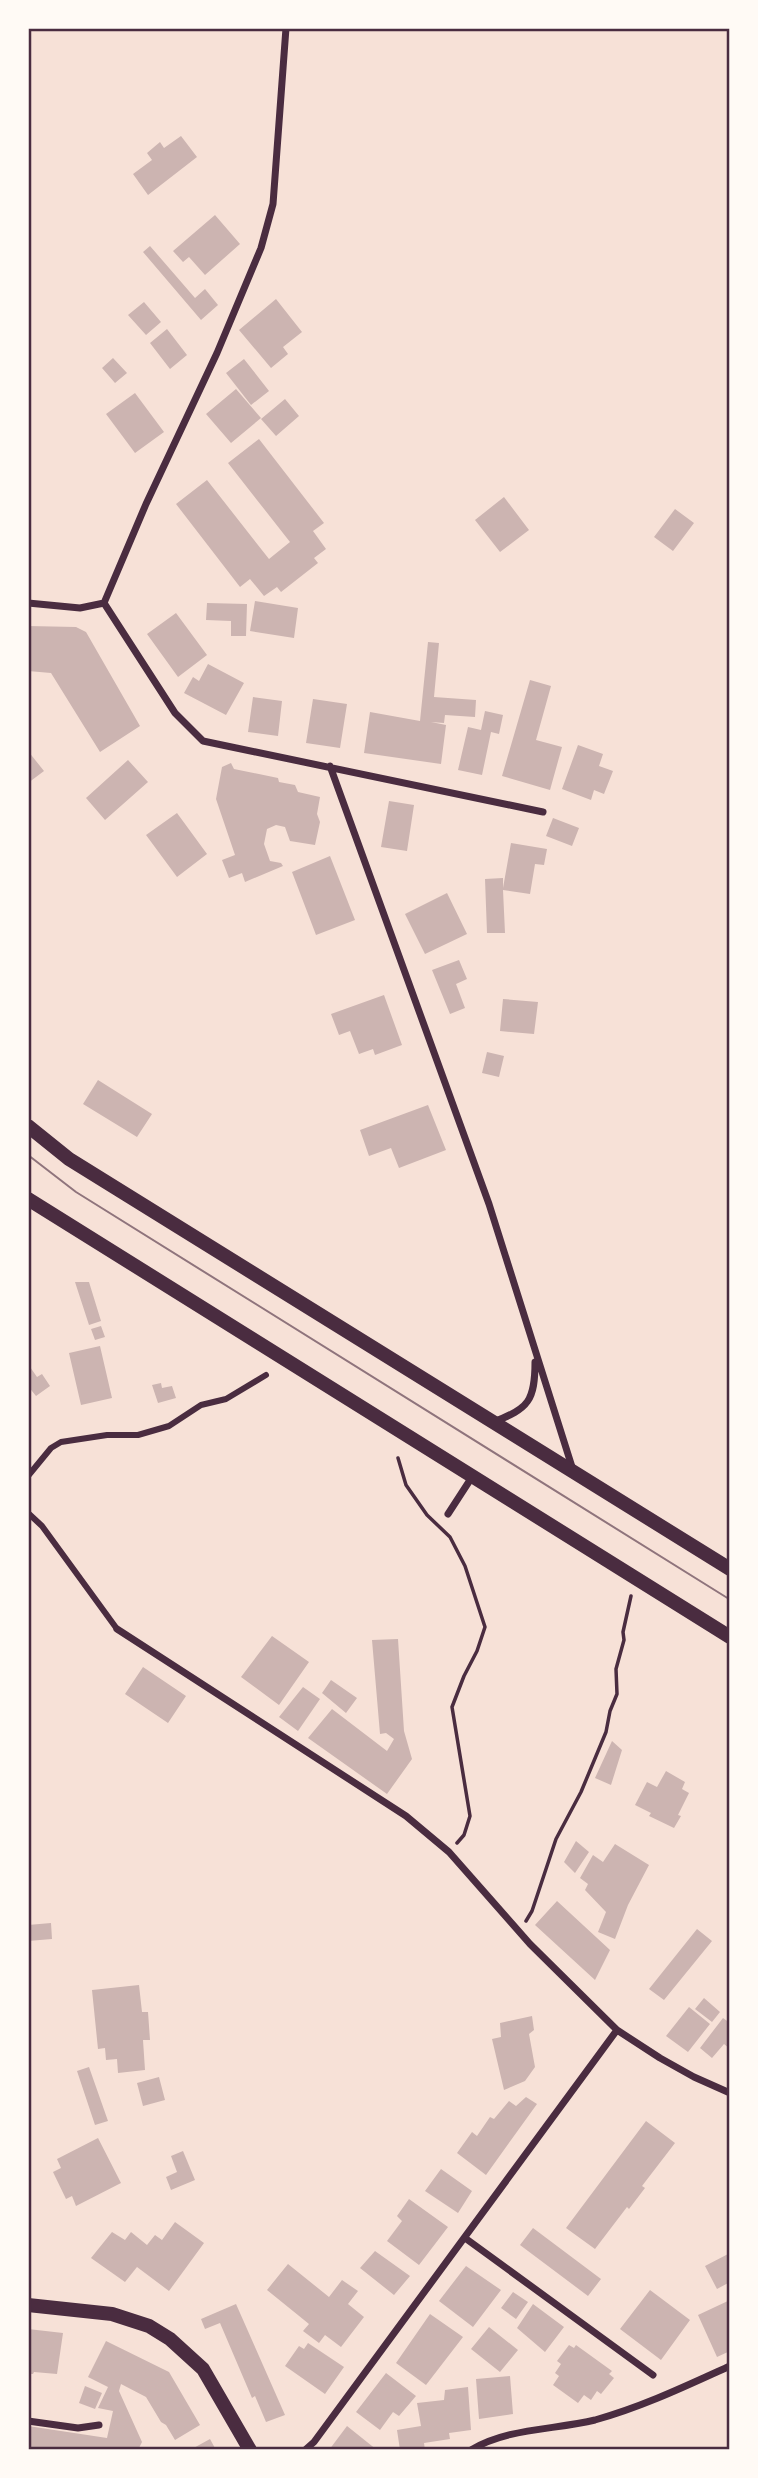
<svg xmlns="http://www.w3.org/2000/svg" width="758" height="2478" font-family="'Noto Serif',serif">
<rect width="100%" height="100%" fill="#f7e1d7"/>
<path fill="#ccb4b1" d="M181 136 197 157 148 195 133 174 152 160 147 153 160 142 164 148Z
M215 215 240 244 205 275 189 257 183 262 173 251Z
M150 246 195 298 205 289 218 305 201 320 143 252Z
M276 299 302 332 283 347 288 354 271 368 239 330Z
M144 302 161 322 146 335 128 315Z
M167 329 187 355 170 369 150 343Z
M113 358 127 373 115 383 102 368Z
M244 359 269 391 251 405 226 373Z
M236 389 261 418 231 443 206 414Z
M135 393 164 432 135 453 106 414Z
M285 399 299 416 276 436 261 419Z
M259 439 324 523 313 531 326 549 314 558 318 563 281 592 277 587 264 596 250 579 240 587 176 504 207 480 269 559 290 542 228 463Z
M504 497 529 530 500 552 475 520Z
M675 509 694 523 673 551 654 537Z
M255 601 298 608 294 638 250 631Z
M207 603 247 604 246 636H231V621L206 620Z
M176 613 207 655 178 677 147 634Z
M28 626 76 627 86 632 140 726 100 752 51 673 28 671Z
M428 642 439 643 434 697 476 700 475 717 445 715 444 723 431 722 446 725 441 764 364 753 370 712 420 721Z
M208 664 244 683 226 715 184 693 193 677 199 681Z
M530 680 551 686 536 740 562 747 550 790 502 776Z
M253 697 282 701 278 736 248 732Z
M313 699 347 704 340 748 306 743Z
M485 711 503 715 499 734 491 732 482 775 458 770 468 727 481 730Z
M578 745 603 754 599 766 613 771 604 794 594 790 591 800 562 789Z
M28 751 44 771 28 783Z
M128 760 148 782 105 820 86 798Z
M231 763 234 769 278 778 279 782 295 785 298 792 320 797 317 814 320 822 315 845 290 841 285 827 276 825 267 829 264 844 270 861 281 863 283 866 245 882 242 873 229 878 222 860 235 855 216 799 222 767Z
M389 801 414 805 407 851 381 847Z
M177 813 207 854 177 877 146 835Z
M553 818 579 828 572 846 546 836Z
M511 843 547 849 544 865 535 864 530 894 503 890 505 933H487L485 879 503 878V888Z
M330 856 355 920 316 935 292 872Z
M447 893 467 934 425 954 405 914Z
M459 960 467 979 456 984 465 1008 450 1014 432 970Z
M384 995 402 1045 375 1055 373 1049 359 1054 350 1031 339 1035 331 1014Z
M503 999 538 1002 534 1034 500 1031Z
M487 1052 504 1056 499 1077 482 1073Z
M98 1080 152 1114 137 1137 83 1104Z
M428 1105 446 1150 399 1168 391 1148 369 1156 360 1130Z
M75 1282H89L101 1321 89 1325Z
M101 1326 105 1337 95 1340 91 1329Z
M100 1346 112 1398 81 1405 69 1353Z
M28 1364 37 1377 42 1374 50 1386 36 1396 28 1386Z
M161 1383 162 1388 172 1386 176 1398 158 1403 152 1385Z
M272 1636 309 1662 279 1705 241 1677Z
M398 1639 404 1731 412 1759 387 1794 308 1738 332 1709 387 1751 394 1739 386 1733 380 1734 372 1640Z
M143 1667 186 1696 168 1723 125 1694Z
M331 1680 357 1698 346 1713 322 1693Z
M303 1687 320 1699 298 1731 279 1717Z
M612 1741 622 1750 611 1785 595 1778Z
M666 1771 685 1782 682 1789 689 1793 678 1815 681 1816 674 1828 649 1816 651 1813 635 1805 647 1782 657 1787Z
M576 1841 589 1852 575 1873 564 1862Z
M615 1844 649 1865 628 1905 615 1939 598 1932 606 1912 585 1890 588 1884 580 1878 593 1855 603 1862Z
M557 1901 610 1950 595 1980 535 1925Z
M51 1923 52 1939 28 1941V1925Z
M697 1929 712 1941 664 2000 649 1989Z
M139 1985 142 2012H148L150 2040H143L145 2070 118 2073 117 2059 106 2060 105 2048 98 2049 92 1990Z
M704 1998 720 2012 712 2022 695 2009Z
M689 2007 710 2024 688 2052 666 2036Z
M532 2016 534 2030 529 2034 535 2067 525 2081 504 2090 492 2039 501 2037 500 2023Z
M723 2018 730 2023V2049L724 2044 712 2058 700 2048Z
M89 2067 108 2121 95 2125 77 2071Z
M159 2077 165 2100 143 2106 137 2083Z
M526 2097 537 2104 486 2175 457 2153 472 2132 477 2136 490 2117 494 2119 509 2101 516 2106Z
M646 2121 675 2143 642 2186 645 2188 629 2209 627 2207 595 2249 566 2228Z
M98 2138 121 2183 76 2206 72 2196 66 2199 53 2172 61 2168 57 2159Z
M183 2151 195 2180 171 2190 166 2177 177 2172 171 2156Z
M441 2169 472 2191 458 2213 425 2191Z
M409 2199 448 2227 419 2265 387 2241 402 2221 397 2216Z
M175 2222 204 2243 169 2291 137 2267 125 2282 91 2258 112 2232 125 2240 131 2232 147 2245 155 2235 162 2240Z
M533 2228 601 2279 588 2296 520 2245Z
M375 2251 410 2276 394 2295 360 2268Z
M730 2253V2282L717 2289 705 2266Z
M288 2264 329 2297 342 2280 358 2291 348 2304 364 2317 341 2347 325 2335 319 2343 303 2331 309 2324 267 2290Z
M466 2266 501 2290 473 2327 439 2301Z
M650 2290 690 2320 661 2360 620 2329Z
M513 2292 528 2302 516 2319 501 2308Z
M730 2300V2351L717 2357 698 2315Z
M236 2304 285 2415 266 2422 255 2396 252 2398 220 2323 205 2329 201 2319Z
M533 2304 564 2327 545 2352 517 2328Z
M430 2314 463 2337 426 2385 396 2363Z
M489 2327 518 2350 500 2372 471 2349Z
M28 2329 63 2333 57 2374 34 2372 33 2374H28Z
M106 2341 169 2372 200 2425 175 2440 166 2425 161 2422 146 2397 121 2384 119 2391 142 2442 138 2450H28V2426L107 2438 113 2411 98 2408 108 2387 88 2377Z
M308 2343 344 2367 325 2394 285 2366 299 2346 304 2349Z
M569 2345 574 2348 576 2345 612 2371 609 2374 614 2378 601 2394 597 2391 591 2400 584 2395 578 2403 553 2385 559 2376 555 2373 561 2364 557 2361Z
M386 2373 416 2396 399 2416 393 2412 380 2430 356 2412Z
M510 2376 513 2414 479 2419 476 2379Z
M85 2386 102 2393 95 2409 79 2403Z
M468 2387 471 2430 449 2433 450 2439 424 2443 425 2450H400L397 2430 421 2426 417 2403 444 2400 445 2390Z
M347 2426 377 2450H329Z
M210 2439 216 2450H190Z"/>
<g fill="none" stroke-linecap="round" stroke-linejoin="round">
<path stroke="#4a2c40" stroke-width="3.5" d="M398 1458 406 1485 427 1515 450 1537 465 1566 485 1627 477 1651 464 1676 452 1707 470 1816 464 1835 457 1843
M526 1921 532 1911 556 1839 581 1792 606 1732 610 1711 617 1694 616 1669 624 1640 623 1632 631 1596"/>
<path stroke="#4a2c40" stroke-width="6" d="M28 1476 51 1448 61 1442 107 1435H138L169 1426 201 1405 226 1399 266 1375
M28 1513 42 1526 117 1629"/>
<path stroke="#4a2c40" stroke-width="7" d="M286 28 273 204 261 248 217 353 146 504 104 603 175 713 203 741 543 812
M28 603 80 608 104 603
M330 766 489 1204 573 1470
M493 1422C529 1409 535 1400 535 1362
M448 1514 472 1477
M117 1629 406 1816 449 1852 530 1944 617 2030 660 2058 694 2077 730 2093
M465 2238 653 2375
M28 2421 78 2428 99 2425
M305 2450 314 2442 617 2030
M471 2450C507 2428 554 2430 595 2420 642 2407 686 2386 730 2366"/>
<path stroke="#4a2c40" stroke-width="14" d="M28 1126 69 1159 730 1569
M28 1199 730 1637
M28 2305 112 2314 149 2326 170 2339 203 2369 250 2450"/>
<path stroke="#8f747c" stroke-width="2" d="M28 1155 76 1192 729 1599"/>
</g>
<rect width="758" height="2478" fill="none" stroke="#fffaf5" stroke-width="60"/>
<rect x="30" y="30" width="698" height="2418" fill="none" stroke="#4a2c40" stroke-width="2.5"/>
</svg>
